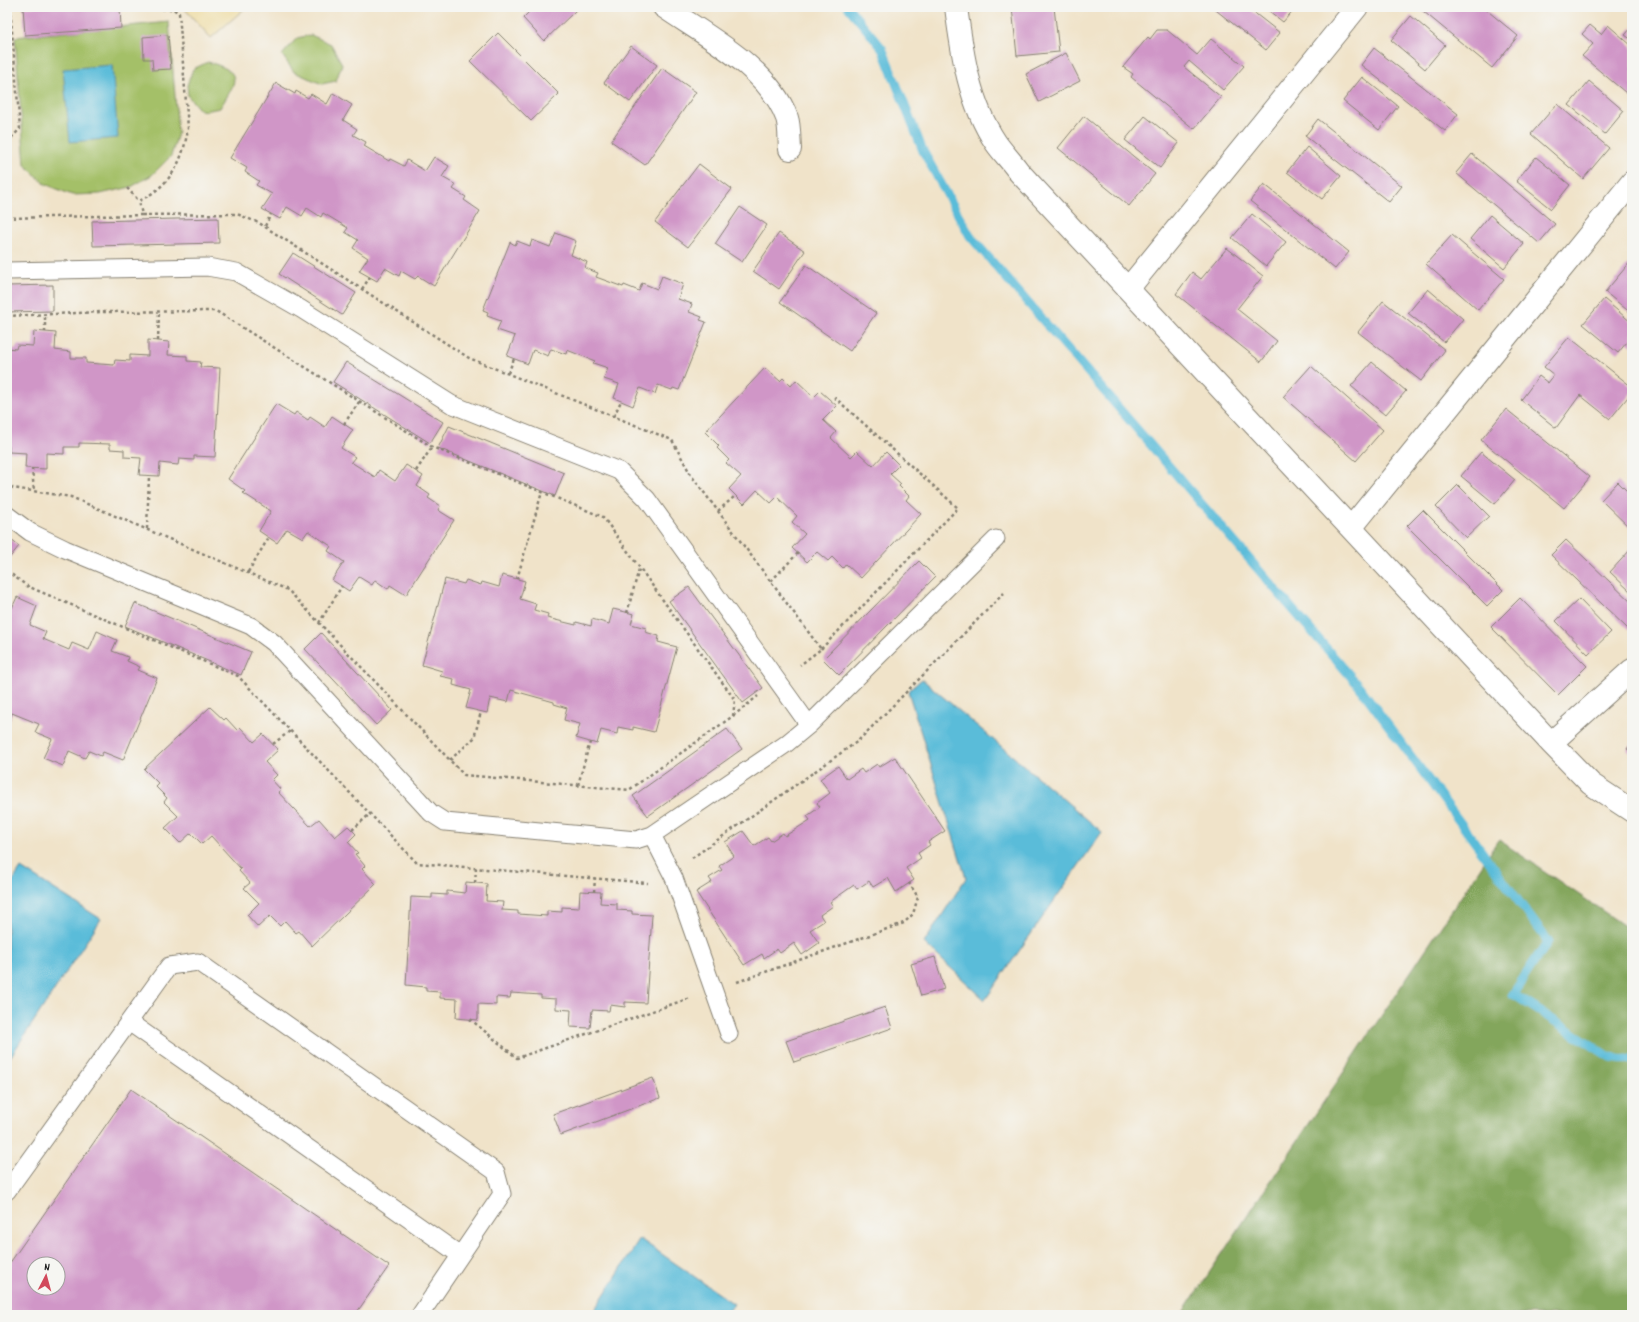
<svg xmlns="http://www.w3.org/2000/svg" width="1639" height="1322" font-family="Dekko,sans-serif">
<rect width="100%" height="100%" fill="#f6f6f2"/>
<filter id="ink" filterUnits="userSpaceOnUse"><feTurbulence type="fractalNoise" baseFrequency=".025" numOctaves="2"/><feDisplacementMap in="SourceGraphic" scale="8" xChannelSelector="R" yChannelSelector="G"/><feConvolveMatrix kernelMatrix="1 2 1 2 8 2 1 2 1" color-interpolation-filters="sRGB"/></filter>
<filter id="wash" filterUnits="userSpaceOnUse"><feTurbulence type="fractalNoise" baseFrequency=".012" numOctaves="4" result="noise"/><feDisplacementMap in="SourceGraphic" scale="16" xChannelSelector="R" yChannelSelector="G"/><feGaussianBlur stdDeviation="0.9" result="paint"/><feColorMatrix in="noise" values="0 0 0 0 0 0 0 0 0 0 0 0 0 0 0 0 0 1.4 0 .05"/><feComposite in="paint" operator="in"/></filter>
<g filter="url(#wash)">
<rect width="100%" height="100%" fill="#f0e3c9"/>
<path fill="#a4c067" stroke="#606e42" d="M169 22 178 133 171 156 152 175 131 187 100 194 72 195 45 184 25 165 15 37Z
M311 35 331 44 342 64 336 81 322 84 294 72 282 55 297 38Z
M208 62C245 72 236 82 220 108L204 111 199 109 188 96 187 85 193 69Z"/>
<path fill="#83a65c" stroke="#50613c" d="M1499 840 1632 931V1315H1181Z"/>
<path fill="#eeda9e" stroke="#857b5d" d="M183 7H241L243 10 211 38Z"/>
<path fill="#5abcd9" stroke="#3b6c7a" d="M112 65 118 138 70 142 63 69Z
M922 679 1102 832 985 1000 924 943 966 878 908 691Z
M21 868 101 919 7 1062V890Z
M640 1239 734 1304 726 1315H591Z"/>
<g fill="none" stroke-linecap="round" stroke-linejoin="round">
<path stroke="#5abcd9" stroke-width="9" d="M848 7 882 48 923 151 970 236 1359 686 1548 941 1513 994 1610 1057 1632 1060"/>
</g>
<g id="blocks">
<path fill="#d096c7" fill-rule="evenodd" d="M23 7H120L121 28 25 35Z
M534 7H573L576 10 544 41 523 18Z
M1012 7H1054L1059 52 1017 56Z
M1212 7H1247L1280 33 1266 50Z
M1264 7H1296L1283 22Z
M1418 7H1483L1518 36 1492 68Z
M1411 16 1445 45 1425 69 1391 40Z
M1590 25 1601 34 1608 25 1632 46V98L1582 56 1593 44 1582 34Z
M1632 27V40L1625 35Z
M1157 30H1167L1197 55 1211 39 1244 66 1223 90 1189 61 1184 67 1221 97 1194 129 1131 77 1133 74 1123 67 1148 37 1150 39Z
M498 33 559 94 531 121 470 61Z
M168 35 171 69 153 70 152 59H144L143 37Z
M631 46 657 65 630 102 604 83Z
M1374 48 1458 114 1445 131 1361 65Z
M1066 53 1080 81 1039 102 1026 74Z
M662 68 696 92 645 165 611 141Z
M1362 77 1398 106 1379 130 1343 101Z
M1589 81 1624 111 1605 134 1569 105Z
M276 83 295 94 296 91 308 98 311 94 327 104 333 93 352 105 343 120 357 129 353 135 366 142 364 146 389 161 390 159 404 166 407 160 425 171 434 157 449 166 442 177 456 185 453 189 466 197 464 200 480 211 434 286 418 276 415 279 401 271 399 276 385 268 377 281 359 271 368 258 353 248 358 240 345 232 348 228 323 213 321 217 307 208 302 216 287 207 280 219 262 209 272 194 256 185 259 181 245 172 247 168 230 158Z
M1557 104 1609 148 1583 179 1531 134Z
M1084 116 1155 174 1129 206 1058 148Z
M1145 116 1179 143 1160 168 1125 140Z
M1318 119 1402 186 1389 202 1305 136Z
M1307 147 1341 176 1322 199 1287 172Z
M1472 154 1555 224 1539 243 1456 173Z
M1536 157 1570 185 1551 209 1516 181Z
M699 164 732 189 688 247 655 222Z
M1264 184 1349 252 1335 269 1250 201Z
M740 207 767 225 742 262 715 244Z
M1252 214 1286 242 1266 266 1232 238Z
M1490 215 1524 244 1504 268 1470 239Z
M218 218 219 243 93 246 92 221Z
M556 233 576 241 571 255 587 262 585 268 598 273 596 277 623 287 624 285 639 291 642 283 657 289 662 276 683 284 678 299 692 304 689 312 702 317 700 320 706 322 679 390 673 388 672 390 658 385 655 394 640 388 633 406 614 398 619 384 604 379 608 368 593 363 595 361 567 350 566 354 551 349 548 356 533 350 528 364 507 356 515 336 497 330 501 321 487 316 488 312 483 310 510 242 515 245 517 241 530 246 532 240 550 247Z
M779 233 805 251 779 289 753 271Z
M1452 235 1504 279 1478 310 1426 264Z
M1227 248 1263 276 1237 309 1277 341 1261 362 1176 294 1192 272 1201 279Z
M293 253 356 293 342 315 279 274Z
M1631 261 1632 262V314L1605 292Z
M806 265 876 313 850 351 780 302Z
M53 285V311L7 312V286Z
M1428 289 1463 319 1444 342 1408 313Z
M1604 299 1632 323V346L1627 342 1618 353 1583 324Z
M1383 301 1445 350 1421 381 1358 332Z
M34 331 56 333 55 350 71 352V358H86V363L114 365 115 360 130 361V355L148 356V340L169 342 168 355 187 356V361L201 362 200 367 220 368 215 457 194 456V460L179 459 178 465 160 463 159 476 139 475 141 458 124 457V450L110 449V444L79 443V447H64V454L46 453V469L25 468 26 453 9 452V446H7V348L16 349 17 345 33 346Z
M1569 337 1632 387V392L1610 419 1580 395 1556 428 1521 400 1539 376 1548 383 1554 375 1544 367Z
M346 362 443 422 430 443 333 382Z
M1372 362 1406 391 1385 415 1351 386Z
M1311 366 1383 430 1356 461 1283 397Z
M765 368 780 381 783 378 791 386 796 380 814 397 820 391 837 406 823 420 836 432 831 438 851 457 857 451 873 466 886 452 899 465 890 474 901 484 899 486 909 496 906 500 921 514 861 578 846 564 843 568 832 557 828 561 817 552 807 562 792 548 805 534 792 522 797 516 777 497 771 503 757 490 744 504 729 489 741 476 726 463 729 460 717 448 719 446 705 432Z
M276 404 294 415 296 412 308 420 310 417 325 427 332 416 353 430 341 448 355 457 351 462 375 477 379 470 395 481 406 465 423 476 417 486 430 495 428 498 440 506 438 510 454 520 406 595 390 585 388 589 375 580 372 585 359 577 349 591 332 580 344 562 328 551 331 546 308 531 303 538 287 529 277 543 259 531 271 511 243 493 245 491 228 479Z
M1506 409 1590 477 1564 508 1481 440Z
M449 426 564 473 555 496 438 448Z
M1481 452 1515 480 1495 504 1461 476Z
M1618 482 1632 496V530L1601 500Z
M1458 485 1489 516 1466 538 1436 507Z
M1423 510 1503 590 1487 606 1407 526Z
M7 537 19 546 7 561Z
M1566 540 1632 603V626L1628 629 1551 555Z
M1631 549 1632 550V593L1610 572Z
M919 561 935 577 839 675 823 659Z
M502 575 525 581 520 599 536 604 534 610 548 614 547 618 576 625V622L591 626 592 619 609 624 613 609 634 614 631 624 646 628 645 632 659 636 658 642 677 647 654 732 633 727V730L618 727 617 734 601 730 597 744 576 738 580 724 564 720 567 708 554 704V702L511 690 508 702 490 698 487 713 466 708 471 690 453 685 454 679 440 676 442 671 422 665 445 579 464 584 466 580 481 585 482 582 499 587Z
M689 587 763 688 743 703 669 601Z
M17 597 37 606 30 625 46 632 43 639 69 650 72 643 89 650 97 631 117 640 112 651 128 657 127 661 140 667 138 670 157 678 123 760 103 752 101 756 89 751 85 758 69 751 63 766 43 758 52 739 35 732 39 724 12 713 9 722H7V606L12 608Z
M1520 598 1587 666 1558 695 1491 627Z
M1579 599 1611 632 1588 654 1556 621Z
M135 603 251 652 241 675 125 626Z
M321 633 392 710 376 725 305 649Z
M210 707 224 720 226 718 237 730 240 727 254 742 263 734 278 750 265 762 277 775 272 780 281 790 278 792 310 826 319 819 335 837 348 826 356 834 348 842 358 853 355 854 365 866 362 869 376 884 312 946 299 931 296 933 285 921 280 926 270 916 258 927 247 915 259 903 244 888 250 883 239 871 241 869 211 836 202 844 191 833 180 843 165 828 178 816 164 802 167 798 156 787 159 784 144 769Z
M727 729 742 749 648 816 633 796Z
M1632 742V753L1627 749Z
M895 757 945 831 928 842 930 845 918 853 921 858 906 868 914 880 896 892 888 878 873 887 869 881 857 889 854 885 830 902 833 906 820 915 824 921 810 930 819 943 802 955 794 943 780 953 777 949 764 958 762 954 744 965 696 892 712 882 709 878 722 870 719 866 734 856 725 842 743 831 754 846 768 837 771 841 783 833 785 836 810 820 807 816 820 807 817 803 830 793 820 779 838 766 847 779 861 769 864 773 877 764 879 767Z
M466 882 487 884 486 901 503 902 502 910 518 911V914L547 916V911L562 912V907L579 908 580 891 601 892 600 903 617 904V910L632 911V914L652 915 646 1003 625 1002V1007L610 1005 609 1011 592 1010 590 1028 570 1027 571 1010 556 1009V999L541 998V995L511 993 510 998 496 997V1005L478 1004V1020L456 1018 457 999 440 998V992L426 991V987L406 985 411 897 432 898V894L447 895V891L465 893Z
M935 957 944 989 921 996 911 964Z
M885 1007 892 1028 794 1062 786 1041Z
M653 1078 660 1098 561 1135 553 1114Z
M131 1089 389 1266 355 1315H7V1267ZM34 1264H58V1288H34Z"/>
</g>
</g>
<g filter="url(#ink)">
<use href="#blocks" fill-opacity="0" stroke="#868072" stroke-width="1"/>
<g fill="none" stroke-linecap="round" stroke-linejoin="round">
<defs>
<path id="lane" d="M7 271 207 267 236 272 301 309 451 404 619 471 647 499 809 725
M7 515 30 532 65 549 251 626 274 643 431 813 445 822 636 840 652 835 786 744 809 725 996 539
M652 835 674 878 729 1034
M129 1022 460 1255
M7 1191 169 966 198 962 496 1172 502 1194 420 1315"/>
<path id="street" d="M664 7C706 36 769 68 787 118 790 127 789 139 790 149
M956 7C962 53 969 103 996 143 1003 153 1012 162 1019 172L1551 743 1591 784 1632 811
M1128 289 1357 7
M1351 528 1632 182
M1551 743 1632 670"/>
</defs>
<use href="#lane" stroke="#868072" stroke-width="19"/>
<use href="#street" stroke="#868072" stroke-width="24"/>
<path stroke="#868072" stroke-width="2.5" stroke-dasharray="3 3" stroke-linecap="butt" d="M7 142 20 129 10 7
M127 188 139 201
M142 215 237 214 259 223 469 358 672 440 691 475 821 649 800 665
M7 218 142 215 139 201C171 185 183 162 188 128L179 13 173 9H147V7
M265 226 271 214
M362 289 370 277
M7 316 101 312 216 311 432 447 603 517 735 700 733 716 629 790 464 775 288 590 71 497 13 488 7 484
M45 332V315
M158 341 159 311
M508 373 514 359
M614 416 621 401
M344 424 359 402
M32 468 34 492
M416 471 432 447
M718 511 735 496
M147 529 149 476
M7 571 27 586 238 676 417 863 648 883
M248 572 269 537
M517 579 542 492
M771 581 798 553
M627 613 639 569
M319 623 342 586
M821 649 958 508 833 396
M733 716 758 696
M273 744 290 731
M450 760 474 738 481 712
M578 785 590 742
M352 830 370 814
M692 858 858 741 1004 593
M475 883 476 868
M594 892 595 878
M737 982 904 923 913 914 918 897 909 883
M470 1019 517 1058 690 998"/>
<use href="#lane" stroke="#fff" stroke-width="17"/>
<use href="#street" stroke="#fff" stroke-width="22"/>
</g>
</g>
<rect width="1639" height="1322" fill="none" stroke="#f6f6f2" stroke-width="24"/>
<g transform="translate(46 1276) rotate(6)"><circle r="19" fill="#f6f6f2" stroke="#9f9f9c"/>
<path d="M0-3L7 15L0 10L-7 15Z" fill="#d1495b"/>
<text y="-6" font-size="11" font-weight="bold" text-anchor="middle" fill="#1c1c1c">N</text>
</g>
</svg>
